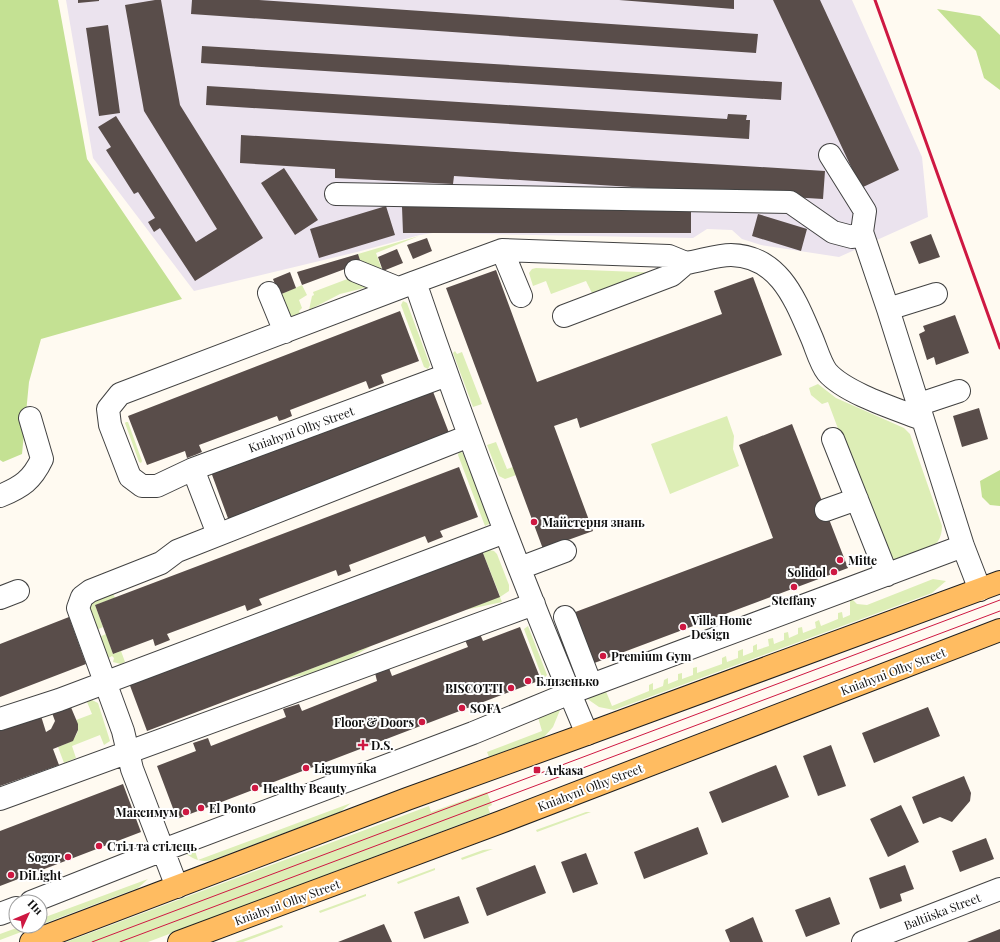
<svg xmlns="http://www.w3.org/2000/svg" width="1000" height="942" font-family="'Playfair Display',serif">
<rect width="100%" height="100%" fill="#fffaf1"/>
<path fill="#ebe3ee" d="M66 0H852L922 157 928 217 839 257 761 245 742 239 732 230 707 229 693 238 433 233 420 235 357 252 194 291 93 158Z"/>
<path fill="#ddeeb6" d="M419 236 376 253 382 270 361 263 358 254Z
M536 268 663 273 593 295 586 281 551 294 546 281 533 286 529 273 532 269Z
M350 278 376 285 340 294 309 310 312 296 314 295 313 292Z
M302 285 307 295 299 300 302 308 299 311 300 313 287 319 277 296Z
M403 301 407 303 430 365 428 369 424 367 401 305Z
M455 351 457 354 462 352 482 404 473 407 453 353Z
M818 384 836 398 904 428 910 434 942 526C942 551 920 552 900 560H895L883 548 828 402 822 404 811 395 809 388Z
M727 416 734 436 733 449 739 466 670 494 651 444Z
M126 422H128L142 461 141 463 139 462 125 423Z
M496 442 507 469 513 467 516 475 505 479 499 476 487 445Z
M459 451 463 453 489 519V524L485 526 458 455Z
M489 550 494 551 497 554 509 585V591L500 597 502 602 465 610 500 596 483 553Z
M933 579 946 581 932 593 614 710 599 707 586 698 605 689 612 706 649 691V685L653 683V690L663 686 664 680 668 678V684L678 680V674L682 673V679L693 675V668L697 667V673L722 664V658L726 656 727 662 738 658V651L743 649V656L753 652V646L757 644V650L769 646 768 639 773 638 774 644 784 640V633L788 632 789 638 798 634V628L802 627 803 633 816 628 815 622 819 620 821 626 838 619V613L842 612 843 618 850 615V597L857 604 867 605Z
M112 591 115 598 95 605 103 627 96 630 87 606 88 602Z
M528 626 547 675 544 678 542 677 524 629Z
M106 634 113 654 121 651 125 662 121 664 113 662 114 658 112 656 107 659 99 637Z
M371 646 331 670 284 679Z
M92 700 98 703 110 741 104 745 100 735 72 746 76 758 64 763 58 747C71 743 83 735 76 720L92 714 87 702Z
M559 707 560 710 553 727 544 737 489 757 487 752 542 731 537 714Z
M487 792 492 805 488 807 490 813 148 942H66L429 806 431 812Z
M351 803 340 812 212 860C200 863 193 859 184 852L194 848 198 860Z
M586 812H591L537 832 536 830Z
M493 849 462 860 461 858 483 850Z
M435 868V870L398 884 397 882Z
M148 879 138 888 40 925V919Z
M366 894V896L320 913 319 911Z
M282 925 283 927 243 942H235Z
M22 926H37L0 940V934Z"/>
<path fill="#c4e193" d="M0 0H58L87 159 182 299 41 339 29 382 22 454 3 462 0 460Z
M937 9 980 16 1000 35V90L984 78 976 51Z
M1000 470V506L990 505 982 497 980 481Z"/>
<path fill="#594d4a" d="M78 0H99V1L78 3Z
M155 0H161L180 105 263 238 195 281 160 228 154 232 148 222 155 218 138 192 134 194 106 150 111 147 98 127 116 116 196 242 217 229 144 111 125 5Z
M192 0H259L758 34 756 53 191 14Z
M619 0H734V9Z
M773 0H820L899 170 861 188Z
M108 25 120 113 99 116 86 28Z
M202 46 782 82 781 100 201 63Z
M207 86 727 119 728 114 747 115 746 120H750L749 139 206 105Z
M241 135 825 171 823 199 454 176 453 184 335 178V169L240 163Z
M284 168 318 220 295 235 261 183Z
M386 206 395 235 319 258 310 229Z
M402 207H691V233H403Z
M758 214 807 229 801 251 752 236Z
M931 234 940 257 919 264 910 242Z
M427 238 432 251 413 259 407 245Z
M397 249 403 263 383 271 378 257Z
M358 254 361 263 302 285 297 272Z
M496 270 537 382 722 314 714 291 753 277 782 355 580 428 577 418 554 426 593 531 543 549 446 288Z
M290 272 296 288 279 295 273 279Z
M400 311 419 361 381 375 384 383 369 389 366 381 290 410 292 416 285 419 279 421 277 416 199 445 202 452 195 455 187 458 185 451 147 465 128 416Z
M955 315 969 353 936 365 934 357 927 360 919 334 925 331 923 326Z
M432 389 451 438 229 521 211 472Z
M979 408 988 439 962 447 953 416Z
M792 424 848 568 589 665 570 614 773 538 739 445Z
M459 467 478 517 440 531 443 537 428 543 425 536 349 565 351 571 338 576 336 570 259 599 262 605 254 608 247 611 245 605 167 634 170 640 155 646 153 639 113 654 95 605Z
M481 548 500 597 147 731 129 683Z
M69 617 86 664 0 697V644Z
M520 627 541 680 177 819 157 766 196 751 193 743 208 738 211 746 286 717 283 709 299 704 302 711 377 681 375 673 389 668 392 676 468 647 465 640 480 634 483 641Z
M70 705 78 724V730L73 741 53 749 59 765 0 786V730L41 716 46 732 51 729 55 721 52 713Z
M928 707 940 736 874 763 862 733Z
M831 745 846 786 818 796 803 756Z
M776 765 789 797 722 823 709 792Z
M964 776 971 793 970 801 952 822 940 817 923 824 912 797Z
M123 784 141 832 0 886V831Z
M901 805 919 842 888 857 870 819Z
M698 827 708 854 644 879 634 852Z
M986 838 994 859 960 872 952 851Z
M586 853 598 884 573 893 561 862Z
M535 865 546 893 487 916 476 888Z
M905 865 914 889 900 894 902 901 880 909 869 878Z
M459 896 469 923 424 939 414 912Z
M830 897 840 924 806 937 795 910Z
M753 917 763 942H730L725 930Z
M384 924 392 942H338Z
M1000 929V942H967Z"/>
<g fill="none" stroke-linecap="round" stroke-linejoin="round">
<defs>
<path id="minor" d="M830 155 865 211 862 232 888 309 963 546 980 590
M336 194 790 202 833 232 852 237 862 232
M502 250 669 256 686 263 672 275 564 316
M686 263C700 261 717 255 731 255 779 256 795 299 811 336 816 347 820 363 827 372 845 393 896 409 922 419
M356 271 398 288
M415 282 502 250 521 296
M269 293 285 332
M888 309 936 294
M447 375 193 469 157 486H142L130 477 110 425 108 409 120 394 415 282C467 435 524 586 587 734
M917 405 959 391
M833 439 887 575
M193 469 218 534
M0 496C22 487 32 480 42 459L30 418
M826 510 857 499
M520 568 565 551
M0 598 18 591
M565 617 591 685
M0 719 59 700 505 532
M0 799 534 604
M177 887 132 769 123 731 78 608 82 597 90 591 161 563 177 551 469 436
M31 902 150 855 473 733 570 693 963 546
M0 914 16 908
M863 942 1000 889"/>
<path id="major" d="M31 942 407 799 587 734 1000 582
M179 942 501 822 1000 630"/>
</defs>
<use href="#minor" stroke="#424242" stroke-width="24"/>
<use href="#major" stroke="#202020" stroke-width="24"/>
<use href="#minor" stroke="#fff" stroke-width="22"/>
<use href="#major" stroke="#ffbc61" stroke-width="22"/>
<path stroke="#ce1842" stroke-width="1" d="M92 942 1000 600
M120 942 1000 611"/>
<path stroke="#ce1842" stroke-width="3" d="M875 0 1000 348"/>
</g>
<g fill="#ce1842" stroke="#fff" stroke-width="1.5">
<circle cx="534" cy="522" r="4"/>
<circle cx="840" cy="560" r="4"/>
<circle cx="834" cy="572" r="4"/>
<circle cx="794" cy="587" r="4"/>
<circle cx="683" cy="627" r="4"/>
<circle cx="603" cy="656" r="4"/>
<circle cx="528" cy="681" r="4"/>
<circle cx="511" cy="688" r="4"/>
<circle cx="462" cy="708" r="4"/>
<circle cx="422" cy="722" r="4"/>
<path d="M361 739h4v4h4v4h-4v4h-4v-4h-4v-4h4z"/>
<circle cx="306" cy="768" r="4"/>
<rect x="533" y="766" width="8" height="8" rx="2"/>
<circle cx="255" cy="788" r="4"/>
<circle cx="201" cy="808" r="4"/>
<circle cx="186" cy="812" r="4"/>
<circle cx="99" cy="846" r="4"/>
<circle cx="68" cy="857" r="4"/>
<circle cx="11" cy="875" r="4"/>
</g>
<g text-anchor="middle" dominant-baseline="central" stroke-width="4" stroke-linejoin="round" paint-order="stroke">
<g font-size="12" fill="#0f0f0f" stroke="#fff">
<text transform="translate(301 429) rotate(-20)">Kniahyni Olhy Street</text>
<text transform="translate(893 671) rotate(-21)">Kniahyni Olhy Street</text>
<text transform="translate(590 787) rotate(-21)">Kniahyni Olhy Street</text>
<text transform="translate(287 902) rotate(-20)">Kniahyni Olhy Street</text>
<text transform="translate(942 911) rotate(-21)">Baltiiska Street</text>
</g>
<g font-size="12" font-weight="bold" fill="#0f0f0f" stroke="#fff" text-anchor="start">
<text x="542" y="522">Майстерня знань</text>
<text x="848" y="560">Mitte</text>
<text x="826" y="572" text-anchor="end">Solidol</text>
<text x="794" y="600" text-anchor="middle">Steffany</text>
<text x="691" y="620">Villa Home<tspan x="691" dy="14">Design</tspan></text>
<text x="611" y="656">Premium Gym</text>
<text x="536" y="681">Близенько</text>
<text x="503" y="688" text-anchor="end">BISCOTTI</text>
<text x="470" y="708">SOFA</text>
<text x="414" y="722" text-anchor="end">Floor &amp; Doors</text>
<text x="371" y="745">D.S.</text>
<text x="314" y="768">Ligumynka</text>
<text x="545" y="770">Arkasa</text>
<text x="263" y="788">Healthy Beauty</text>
<text x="209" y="808">El Ponto</text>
<text x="178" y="812" text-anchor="end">Максимум</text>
<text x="107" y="846">Стіл та стілець</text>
<text x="60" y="857" text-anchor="end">Sogor</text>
<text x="19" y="875">DiLight</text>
</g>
</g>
<g transform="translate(28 914) rotate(46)"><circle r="19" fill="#ffffff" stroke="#9f9f9f"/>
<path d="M0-3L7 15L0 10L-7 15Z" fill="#ce1842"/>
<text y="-6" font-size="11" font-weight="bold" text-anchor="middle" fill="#0f0f0f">Пн</text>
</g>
</svg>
